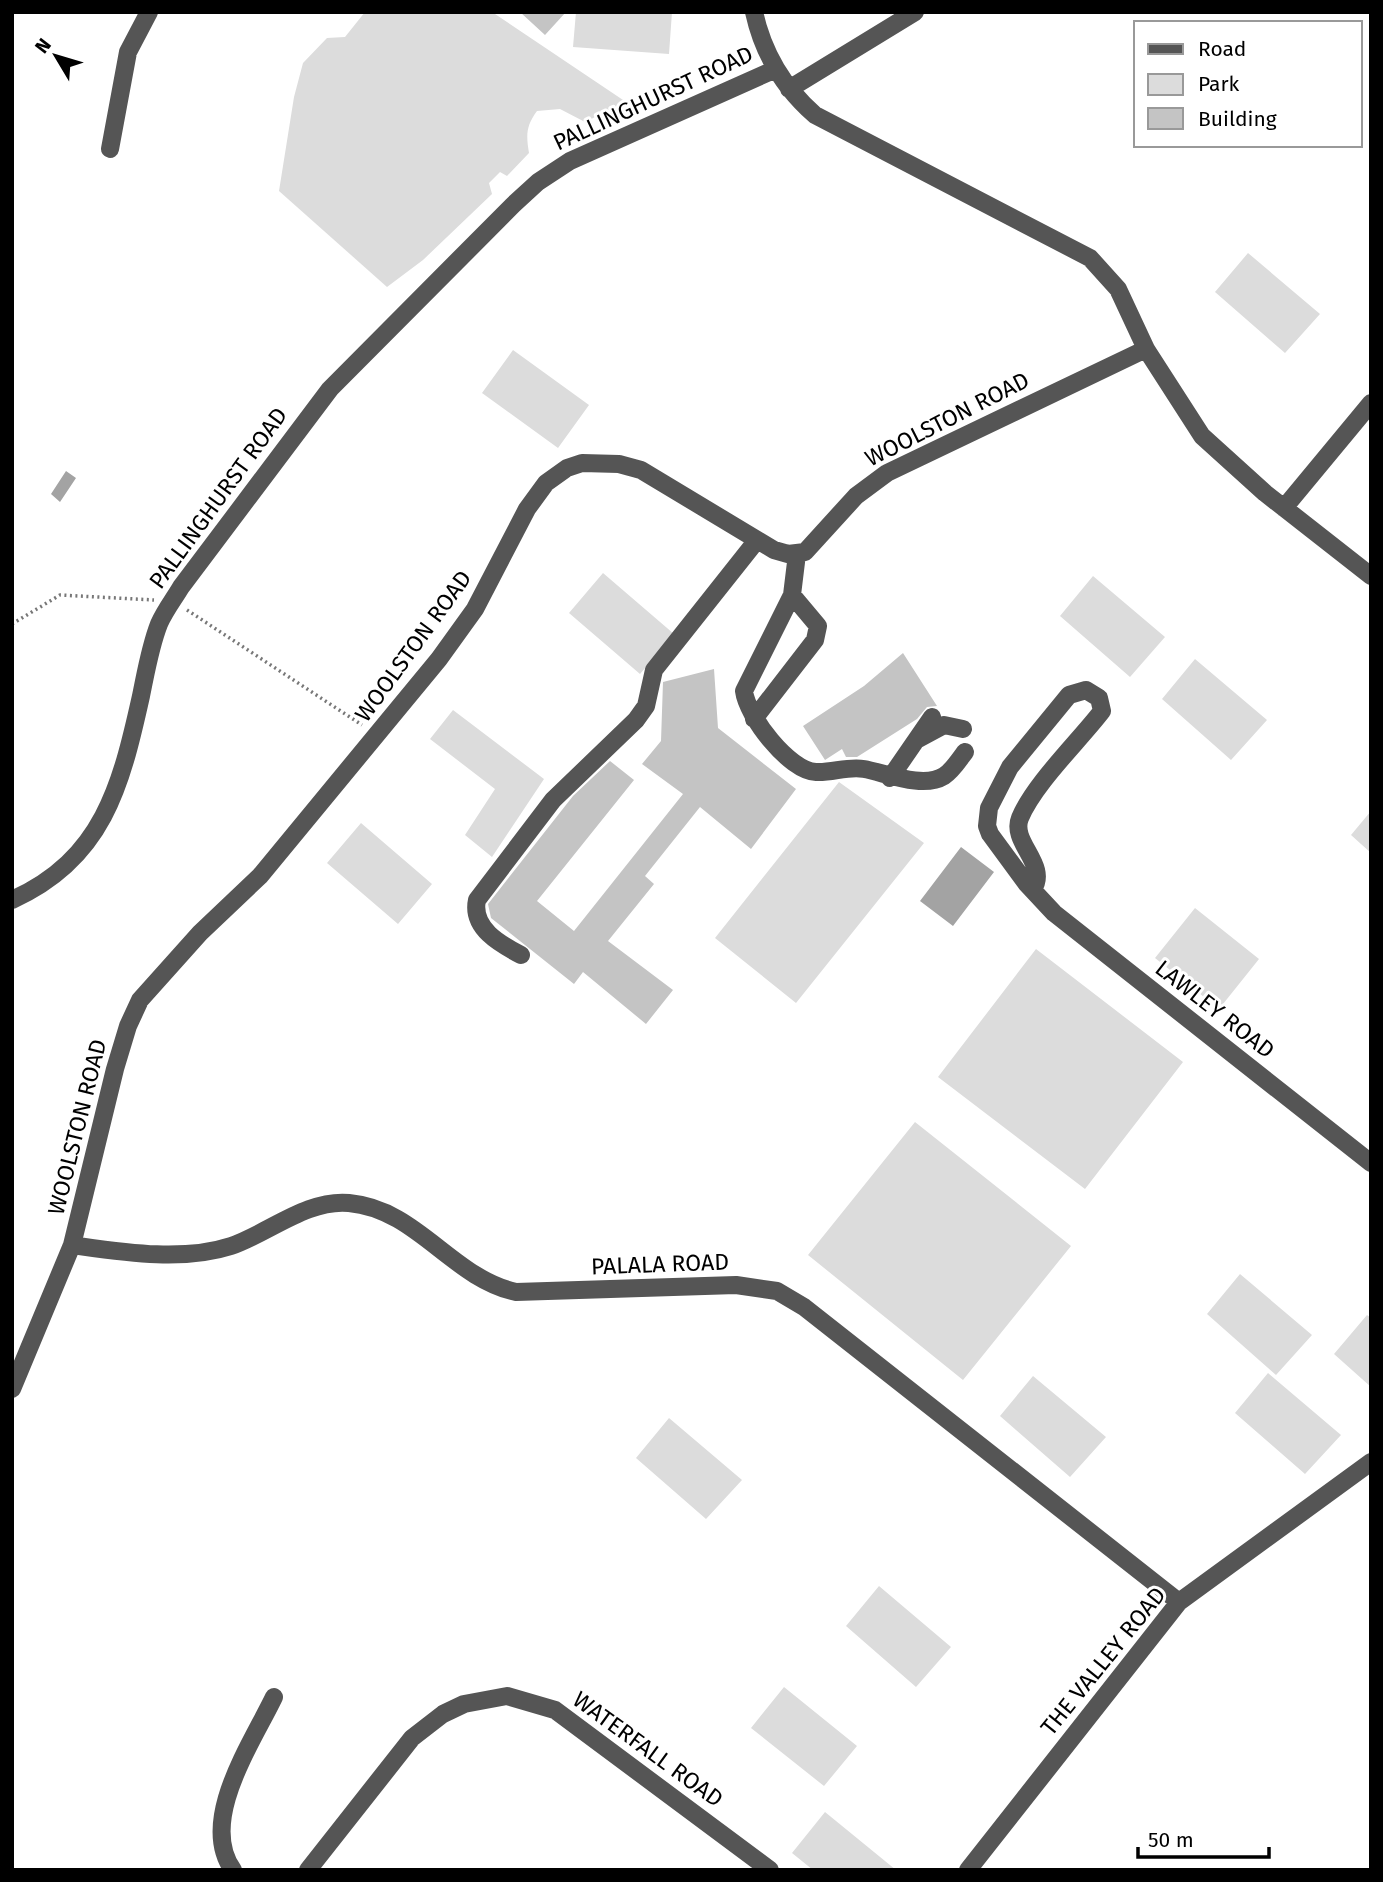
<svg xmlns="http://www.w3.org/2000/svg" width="1383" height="1882" font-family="'Fira Sans',sans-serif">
<rect width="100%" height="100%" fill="#fff"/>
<path fill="#dcdcdc" d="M365 12H492L626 102 585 122 560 109 537 111C526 126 526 135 529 153L507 176 500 172 489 183 492 194 423 260 387 287 279 191 294 97 303 63 327 38 345 37Z
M576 12H672L669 54 573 47Z
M1248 253 1320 314 1285 353 1215 292Z
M513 350 589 405 558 448 482 393Z
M603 573 674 634 640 674 569 613Z
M1093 576 1165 637 1130 677 1060 616Z
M1195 659 1267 720 1231 760 1162 699Z
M453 710 544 779 492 857 465 835 495 789 430 739Z
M839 782 924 843 796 1003 715 938Z
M1371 811V853L1351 835Z
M361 823 432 884 398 924 327 863Z
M1195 908 1259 959 1219 1009 1155 958Z
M1036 949 1183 1062 1085 1189 938 1077Z
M915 1122 1071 1246 963 1380 808 1255Z
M1240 1274 1312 1335 1276 1375 1207 1314Z
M1367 1315 1371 1318V1387L1334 1354Z
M1268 1373 1341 1435 1305 1474 1235 1413Z
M1033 1376 1106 1437 1070 1477 1000 1416Z
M669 1418 742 1480 706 1519 636 1458Z
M879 1586 951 1647 916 1687 846 1626Z
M784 1687 857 1746 824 1786 751 1728Z
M825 1812 896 1870H813L792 1853Z"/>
<path fill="#a3a3a3" d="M66 471 76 478 60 502 51 494Z
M961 847 994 872 953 926 920 901Z"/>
<path fill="#c4c4c4" d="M520 12H566L545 35Z
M903 653 937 706 927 707 917 719 857 757H846L842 749 825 760 803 726 864 686Z
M714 669 718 728 796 789 751 849 700 807 645 876 654 884 608 941 673 990 646 1024 583 972 574 984 491 918 488 904 573 796 610 761 634 780 537 901 574 931 683 794 642 764 661 741 663 682Z"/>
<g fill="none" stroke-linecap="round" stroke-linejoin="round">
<path stroke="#777" stroke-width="3.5" stroke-dasharray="2 3.5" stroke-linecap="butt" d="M187 610 362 725
M12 624 60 595 154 600"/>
<path stroke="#555" stroke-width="18" d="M754 12C763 53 784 88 815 115L1090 258 1118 289 1146 349 1202 436 1265 493 1371 576
M789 89 915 12
M110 149 128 52 149 12
M1284 508 1371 403
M797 554 792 595 744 691C747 716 789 771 816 772 832 773 848 766 864 769 886 773 923 789 944 776 952 771 959 760 965 752
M754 719 815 640 818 626 792 595
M918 739 944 725 963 729
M890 778 932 717
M1033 889C1049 865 1010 842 1020 818 1034 784 1079 741 1102 711L1099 698 1086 690 1069 695 1010 767 989 808 987 826 990 834 1026 883 1054 913 1371 1163
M12 900C103 859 121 786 141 696 146 672 150 647 159 624 165 610 174 599 181 587L330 389 513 205 538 182 570 161 776 69
M521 955C500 944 471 928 477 900L553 800 636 720 646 706 654 670 757 540
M72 1245C122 1252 182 1262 231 1246 269 1233 307 1199 349 1203 417 1209 452 1278 516 1292L736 1285 777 1291 804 1307 1179 1602
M12 1389 72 1245 115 1069 128 1026 140 1000 200 933 260 876 439 659 475 609 527 509 546 483 567 468 582 463 619 464 641 470 774 550 788 554 805 552 856 496 887 473 1146 349
M233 1870C198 1821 252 1743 274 1697
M308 1870 412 1738 443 1714 464 1704 507 1696 555 1710 770 1870
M968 1870 1179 1602 1371 1462"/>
</g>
<g text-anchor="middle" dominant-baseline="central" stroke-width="6" stroke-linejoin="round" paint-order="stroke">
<g font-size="23" fill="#000" stroke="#fff">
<text transform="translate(653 98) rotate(-25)">PALLINGHURST ROAD</text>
<text transform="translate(947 419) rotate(-27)">WOOLSTON ROAD</text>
<text transform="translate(218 498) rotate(-54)">PALLINGHURST ROAD</text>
<text transform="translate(413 646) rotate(-54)">WOOLSTON ROAD</text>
<text transform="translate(1215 1009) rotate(38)">LAWLEY ROAD</text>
<text transform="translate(77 1127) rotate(-76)">WOOLSTON ROAD</text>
<text transform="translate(660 1264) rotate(-2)">PALALA ROAD</text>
<text transform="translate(1103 1661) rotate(-51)">THE VALLEY ROAD</text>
<text transform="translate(648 1749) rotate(36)">WATERFALL ROAD</text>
</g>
</g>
<rect width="1383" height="1882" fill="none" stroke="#000000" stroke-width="28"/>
<rect x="1134" y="21" width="228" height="126" fill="#ffffff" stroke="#999999" stroke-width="2"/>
<rect x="1148" y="44" width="35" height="10" fill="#555555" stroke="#999999" stroke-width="2"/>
<text x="1198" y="56" font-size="21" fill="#000000">Road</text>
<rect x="1148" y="74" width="35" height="21" fill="#dcdcdc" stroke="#999999" stroke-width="2"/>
<text x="1198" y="91" font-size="21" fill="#000000">Park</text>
<rect x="1148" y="108" width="35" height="21" fill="#c4c4c4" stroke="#999999" stroke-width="2"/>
<text x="1198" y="126" font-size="21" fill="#000000">Building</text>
<g transform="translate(56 56) rotate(308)" stroke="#ffffff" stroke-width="5" paint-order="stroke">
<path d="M0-5L12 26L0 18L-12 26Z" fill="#000000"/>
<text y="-10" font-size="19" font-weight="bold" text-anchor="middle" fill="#000000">N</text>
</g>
<path d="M1138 1847v10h131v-10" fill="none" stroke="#000000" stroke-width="3.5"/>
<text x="1148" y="1847" font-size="21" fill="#000000" stroke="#ffffff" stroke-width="5" paint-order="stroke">50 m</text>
</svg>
